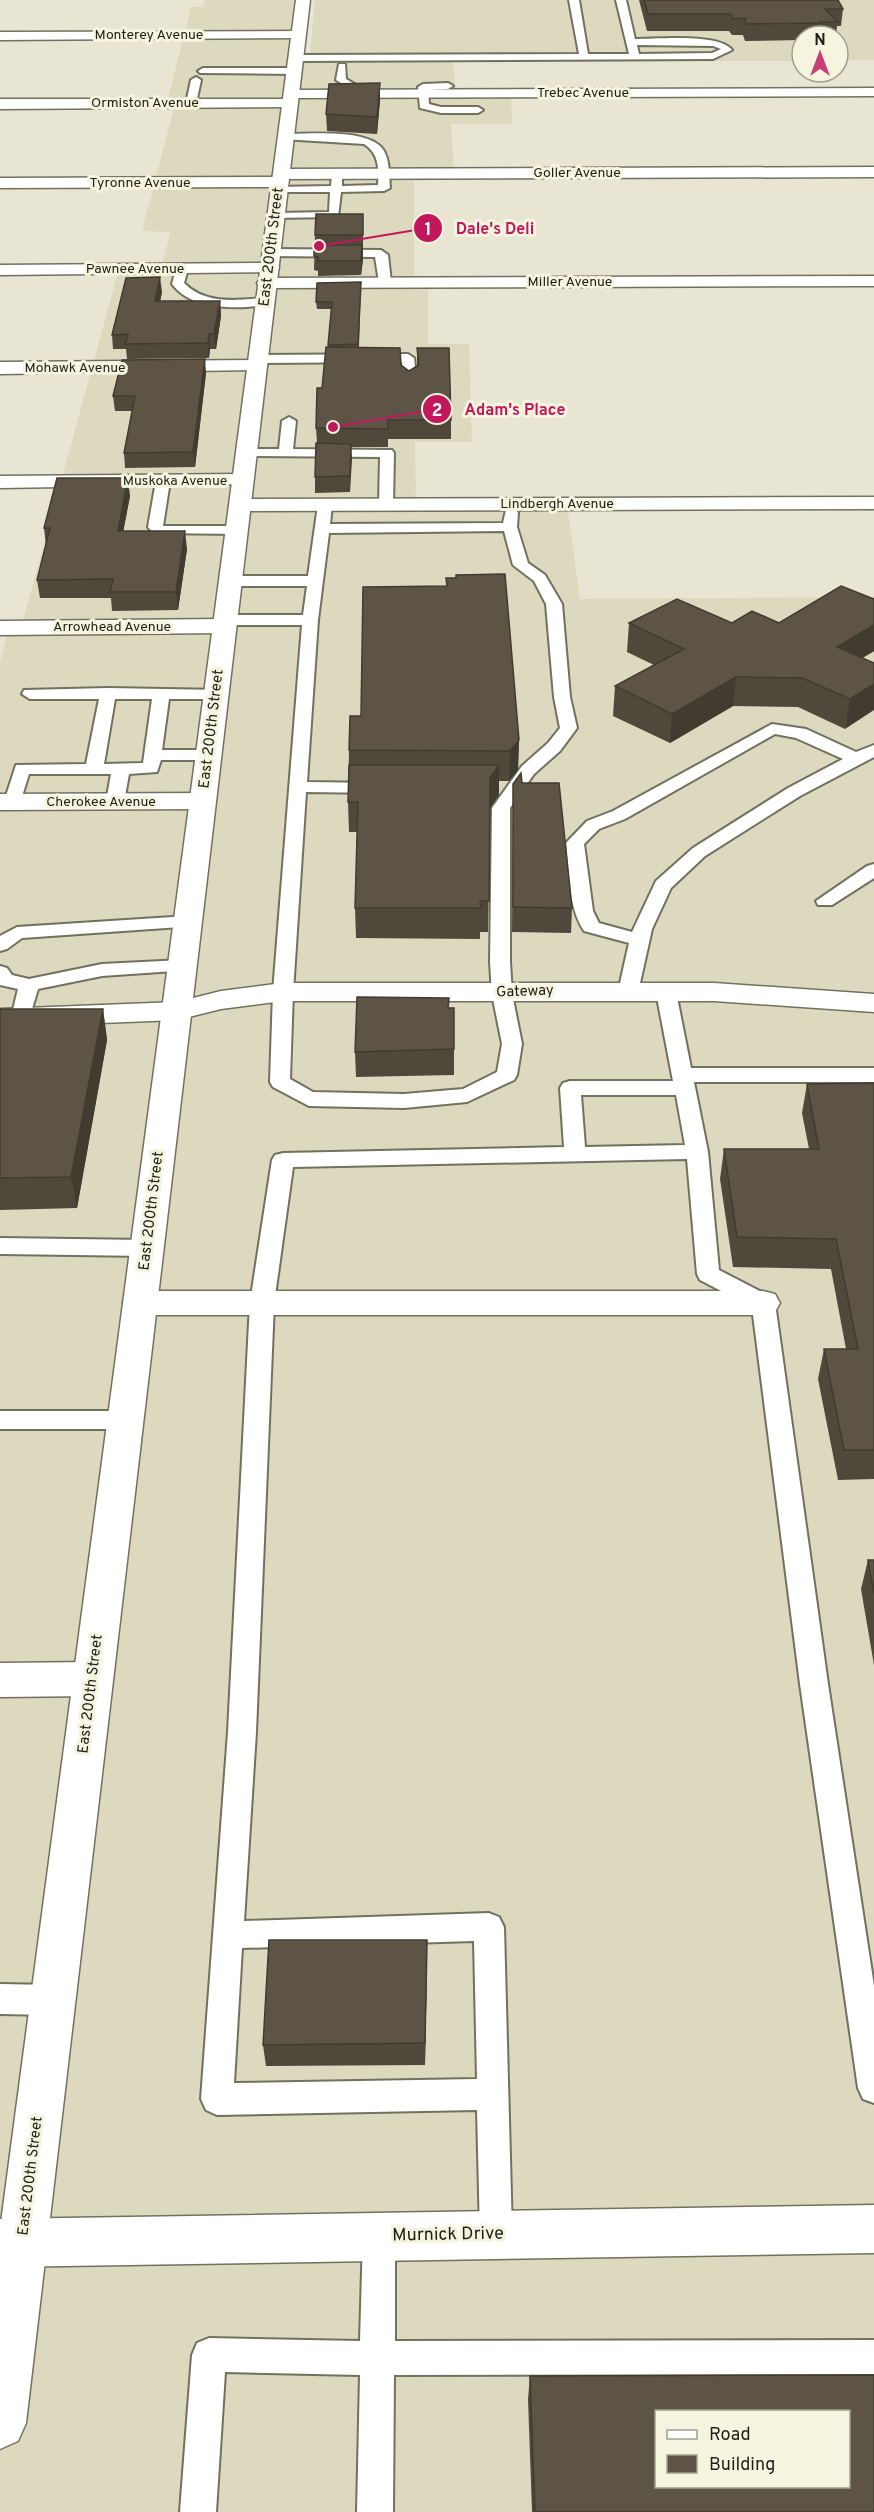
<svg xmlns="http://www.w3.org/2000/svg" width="874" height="2512" font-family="Overpass,sans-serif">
<rect width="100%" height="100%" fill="#e8e6d2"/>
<path fill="#dcd9bf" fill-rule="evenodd" d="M205 0H303L295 63H309L315 0H874V60H838V36H802V61L453 62 456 93H511L512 124H451L454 174H414V282H428V344H469L472 442H415L416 504H567L580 599 874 597V2512H0V662L9 628H21L119 269H161L170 232 142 231 175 104 167 103 191 7H203ZM656 2412H848V2486H656Z"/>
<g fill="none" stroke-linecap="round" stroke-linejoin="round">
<defs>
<path id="service" d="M569 0H579L588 54H629L616 0H626L635 39C657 39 720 33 732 50L713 59 296 61 291 58 296 55 579 54ZM637 45 713 46 721 49 712 53 639 54Z
M339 64H345L346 79 358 86 356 96H348V87L336 80Z
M203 68H294L299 71 294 74 200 73 198 71Z
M196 77 201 80 196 103 191 106 186 103 191 80Z
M423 84 448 83 453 86 448 89 428 90 429 104 441 107H478L483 110 478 113H441L420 108 418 87Z
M286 134C310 134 371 128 384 151 390 162 389 176 390 188L384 191 341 192 338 217 272 218 270 216 276 213 329 212 330 192H279L273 189 275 187 331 186 332 174 337 171 342 174V186L378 185C379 169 379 153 364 144L282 139 281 137Z
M272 249 381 250 388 255 391 282 385 286 379 282 375 257 268 256 266 253Z
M182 265 188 269 184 283C206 305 236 300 264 298L270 302C264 307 255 306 247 307 220 308 190 307 172 284L176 269Z
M408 354 414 358 417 383 410 387 403 383 402 362 258 363 252 359 258 355Z
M289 417 296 421 293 449 392 450 394 453 393 505 391 508H381L379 505 380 457 241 456 239 453 246 449H279L282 421Z
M163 477 170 481 163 526H237L244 530 237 534 153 533 148 527 156 481Z
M325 501 332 505 330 524 503 523 506 510H516L518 513 517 527 528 563 545 575 562 604 570 697 577 728 560 751 534 774 510 808V962L512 994 522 1044 517 1075 514 1080 467 1102 404 1108 309 1106 273 1087 270 1082 273 992 302 625H225L217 620 225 615H303L307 586H230L222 581 230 576H308L318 505ZM504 531 513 565 534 581 546 604 554 697 560 728 548 743 522 766 492 808 490 962 492 994 502 1044 497 1072 463 1089 404 1094 313 1092 290 1079 293 992 306 792 378 793 384 792 387 788 384 784 378 783 307 782 318 620 329 533Z
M108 688 222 690 224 694 222 698 216 699H169L162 750H209L215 751 218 755 215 759 209 760H161L157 772 129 774 124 802 121 806H109L106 802 111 774H29L19 806H7L4 802 16 765 86 764 99 699H30L22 694 24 690ZM115 699H152L143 763 104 764Z
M772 724 806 729 856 752 874 745V757L800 796 705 856 671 888 652 929 638 992 635 996H621L618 992 629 943 584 931C568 907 569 871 566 843L587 821 613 811ZM775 734 796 738 843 759 788 788 693 848 656 881 632 932 599 923 593 911 584 844 599 829 625 819Z
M874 864V878L832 905H818L816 901 867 866Z
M188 916 195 918 197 922 195 926 22 938 7 949 0 951V936L17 927Z
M182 960 189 962 192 966 189 970 102 976 38 989 28 1022 21 1024 14 1022 11 1018 18 989 0 985V966L7 968 12 975 29 979 102 964Z
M666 986 673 988 676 992 691 1068H874V1082H694L708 1152 719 1270 771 1297 775 1303 828 1684 874 1986V2103L863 2099 858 2088 800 1684 752 1307 700 1280 697 1274 687 1159 293 1167 274 1303 256 1732 244 1921 489 1913 499 1917 504 1927 512 2234 508 2246 496 2250 484 2246 480 2234 477 2110 217 2115 206 2110 201 2099 228 1732 250 1303 272 1160 275 1155 283 1153 564 1147 560 1088 563 1083 570 1081H673L656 992 659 988ZM581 1095H676L685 1145 585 1147ZM474 1941 477 2079 234 2083 242 1948Z
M0 1238 147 1240 155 1242 158 1248 155 1254 147 1256 0 1254Z
M0 1411H125L134 1413 137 1420 134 1427 125 1429H0Z
M0 1984 53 1985 64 1990 68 2000 64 2010 53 2015 0 2014Z
M379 2220 391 2224 395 2236V2341L874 2340V2374L394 2375 393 2512H357L360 2375 225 2372 216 2512H180L192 2355 197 2343 209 2338 360 2341 363 2236 367 2224Z"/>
<path id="minor" d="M298 31 303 32 305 35 303 38 0 40V32Z
M874 88V96L291 98 284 94 291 90Z
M0 99H290L297 103 290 107 0 109Z
M874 167V177L286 179 288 182 286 185 280 187 0 188V178L275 177 273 174 275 171 281 169Z
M270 263 276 264 279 268 276 272 0 275V265Z
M874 276V286L266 288 260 287 257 283 260 279 266 278Z
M257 360 264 362 267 366 264 370 0 374V362Z
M243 474 250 476 253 480 250 484 0 488V476Z
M874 497V509L240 511 232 510 229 505 232 500 240 499Z
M224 619 232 621 236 626 232 631 224 633 0 635V621Z
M203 793 212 796 216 801 212 806 203 809 0 810V794Z
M283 983H714L874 994V1012L714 1001H283L221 1009 177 1020 0 1027V1009L177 1002 221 991Z
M140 1291H763L775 1294 780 1303 775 1312 763 1315H140L128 1312 123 1303 128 1294Z
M93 1662 107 1667 113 1679 107 1691 93 1696 0 1697V1663Z
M874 2205V2253L0 2267V2219Z"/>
<path id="tertiary" d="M296 0H310L26 2423 18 2441 0 2449V2230Z"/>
</defs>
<use href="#service" stroke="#72715f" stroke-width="4"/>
<use href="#minor" stroke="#72715f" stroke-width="3"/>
<use href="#tertiary" stroke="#72715f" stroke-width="3"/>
<use href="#service" fill="#fff" fill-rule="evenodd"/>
<use href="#minor" fill="#fff" fill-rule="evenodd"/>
<use href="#tertiary" fill="#fff" fill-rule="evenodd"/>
</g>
<path fill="#50483b" d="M639 0H838L843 9 841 26H837L836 36H802V40L745 41 743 35H732L729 31H647Z
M380 83V100L377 134 327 131 326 114Z
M363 214V259L361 275 318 276V271L314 270 315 235Z
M361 282 359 347 401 365 409 371 417 366V348L451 420V439H388V447H351L350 492 315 493V477L317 443 316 428 328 347 331 309H317L316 302Z
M162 292 160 301H220L221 316 216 349H210L209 358 127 359 126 349H113L112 335Z
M206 373 195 467 125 468 124 453 132 411H115L113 396Z
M130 496 123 531 187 549 178 610 112 611 111 598H40L37 580 46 546 44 528Z
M874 599V651L862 658 845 729 798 707 733 706 670 743 613 716 615 686 654 665 627 652 629 623H779Z
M519 740 518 770 509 781H499V795L490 808 488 932H480V939L356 938 355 908 357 832H349L348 802 349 750Z
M522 783 572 908 571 933 512 932 513 784Z
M449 1008H454V1075L356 1077 355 1052Z
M0 1009H103L107 1040 77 1208 0 1210Z
M874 1083V1479L838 1480 818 1379 824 1349H846L831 1269 733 1267 720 1179 724 1149H809L802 1113 807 1084Z
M868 1560H874V1665L861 1589Z
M427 1963 425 2065 266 2066 263 2045Z
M530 2376 874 2512H532L528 2399Z"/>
<path fill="#413b30" d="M380 83V100L377 134V117Z
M362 245 363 259 361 275V261Z
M160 277 162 292 157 316 155 301Z
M220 301 221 316 216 349 214 334Z
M209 334 210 349 209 358 208 343Z
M205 359 206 373 195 467 193 452Z
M351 444 352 459 350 492V476Z
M128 478 130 496 120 549 118 531Z
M185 531 187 549 178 610 176 592Z
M874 625V651L833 676 837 647Z
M736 677 733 706 670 743 672 714Z
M874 684V710L845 729 850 699Z
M519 740 518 770 509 781 510 751Z
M499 765V795L490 808V778Z
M103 1009 107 1040 77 1208 71 1177Z
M427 1940V1963L425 2065V2043Z"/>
<path fill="#5d5445" stroke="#413b30" stroke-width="1.5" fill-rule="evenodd" d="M644 0H838L843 9H825L838 22H820L821 23 746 24 745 18 733 19 731 14H648Z
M380 83 377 117 326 114 329 84Z
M316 214H363V235H315Z
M314 245H362L361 261H318V257L314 256Z
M160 277 155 301H220L214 334H209L208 343 125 344 128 334 112 335 126 278Z
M361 282 358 344 328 345 332 302H316L317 283Z
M326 347 400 348 401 365 409 371 419 365 417 348H449L451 420H388V429L316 428 317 388H322Z
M205 359 193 452 124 453 135 396H113L122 360Z
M316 443 351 444 350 476 315 477Z
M57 478H128L118 531H185L176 592H110L113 579 37 580 50 528H44Z
M505 574 519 740 510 751 349 750 350 716H361L363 587 447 586 446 578H456V575Z
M841 586 874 599V625L837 647 874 663V684L850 699 802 678 736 677 672 714 615 686 684 649 629 623 677 599 732 623 752 611 779 623Z
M349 765H499L490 778 489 901H480L481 908H355L358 802H348Z
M521 773 522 783H559L572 908 513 907V784Z
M357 997 449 998 448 1008H454V1049L355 1052Z
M0 1009H103L71 1177 0 1178Z
M874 1083V1450H844L824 1349H858L836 1239 737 1237 724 1149H819L807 1084Z
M868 1560H874V1594Z
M269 1940H427L425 2043 263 2045Z
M874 2375V2512H535L530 2376ZM657 2412H849V2487H657Z"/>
<g text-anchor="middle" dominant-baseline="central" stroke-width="6" stroke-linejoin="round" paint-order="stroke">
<g font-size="14" fill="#1f1f17" stroke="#f5f4df">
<text x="149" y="35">Monterey Avenue</text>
<text x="583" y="93">Trebec Avenue</text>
<text x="145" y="103">Ormiston Avenue</text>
<text x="577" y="173">Goller Avenue</text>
<text x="140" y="183">Tyronne Avenue</text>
<text x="135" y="269">Pawnee Avenue</text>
<text x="570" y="282">Miller Avenue</text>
<text x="75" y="368">Mohawk Avenue</text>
<text x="175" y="481">Muskoka Avenue</text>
<text x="557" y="504">Lindbergh Avenue</text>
<text x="112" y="627">Arrowhead Avenue</text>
<text x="101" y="802">Cherokee Avenue</text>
</g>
<g font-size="15" fill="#1f1f17" stroke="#f5f4df">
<text transform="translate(272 247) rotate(-83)">East 200th Street</text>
<text transform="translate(212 729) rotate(-83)">East 200th Street</text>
<text transform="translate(525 992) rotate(-2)">Gateway</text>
<text transform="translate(152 1211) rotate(-83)">East 200th Street</text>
<text transform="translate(91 1694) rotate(-83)">East 200th Street</text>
<text transform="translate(31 2176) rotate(-83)">East 200th Street</text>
</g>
<g font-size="18" fill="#1f1f17" stroke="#f5f4df">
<text transform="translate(448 2235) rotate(-1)">Murnick Drive</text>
</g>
</g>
<path fill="none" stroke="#c2185b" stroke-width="2" d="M319 246L428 228M333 427L437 409"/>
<g fill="#c2185b" stroke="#f5f4df" stroke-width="2">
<circle cx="319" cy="246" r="6"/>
<circle cx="333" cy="427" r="6"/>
<circle cx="428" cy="228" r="15"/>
<circle cx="437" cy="409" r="15"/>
</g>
<g font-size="18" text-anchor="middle" font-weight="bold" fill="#fff">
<text x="428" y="235">1</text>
<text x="437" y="416">2</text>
</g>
<g font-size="16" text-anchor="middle" font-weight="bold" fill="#c2185b" stroke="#f5f4df" stroke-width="6" stroke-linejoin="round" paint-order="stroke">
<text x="495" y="234">Dale's Deli</text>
<text x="515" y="415">Adam's Place</text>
</g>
<rect x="655" y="2410" width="195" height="78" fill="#f5f4df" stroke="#9f9f8f" stroke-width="1.5"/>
<rect x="667" y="2430" width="30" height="9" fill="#ffffff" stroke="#9f9f8f" stroke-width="1.5"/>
<text x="709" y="2440" font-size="18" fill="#1f1f17">Road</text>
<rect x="667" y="2455" width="30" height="18" fill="#5d5445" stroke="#9f9f8f" stroke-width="1.5"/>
<text x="709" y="2470" font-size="18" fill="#1f1f17">Building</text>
<g transform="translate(820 54)"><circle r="28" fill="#f5f4df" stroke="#9f9f8f" stroke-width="1.5"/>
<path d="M0-4.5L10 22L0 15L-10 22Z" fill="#c83f78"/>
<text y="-9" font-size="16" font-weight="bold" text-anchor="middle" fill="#1f1f17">N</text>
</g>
</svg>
